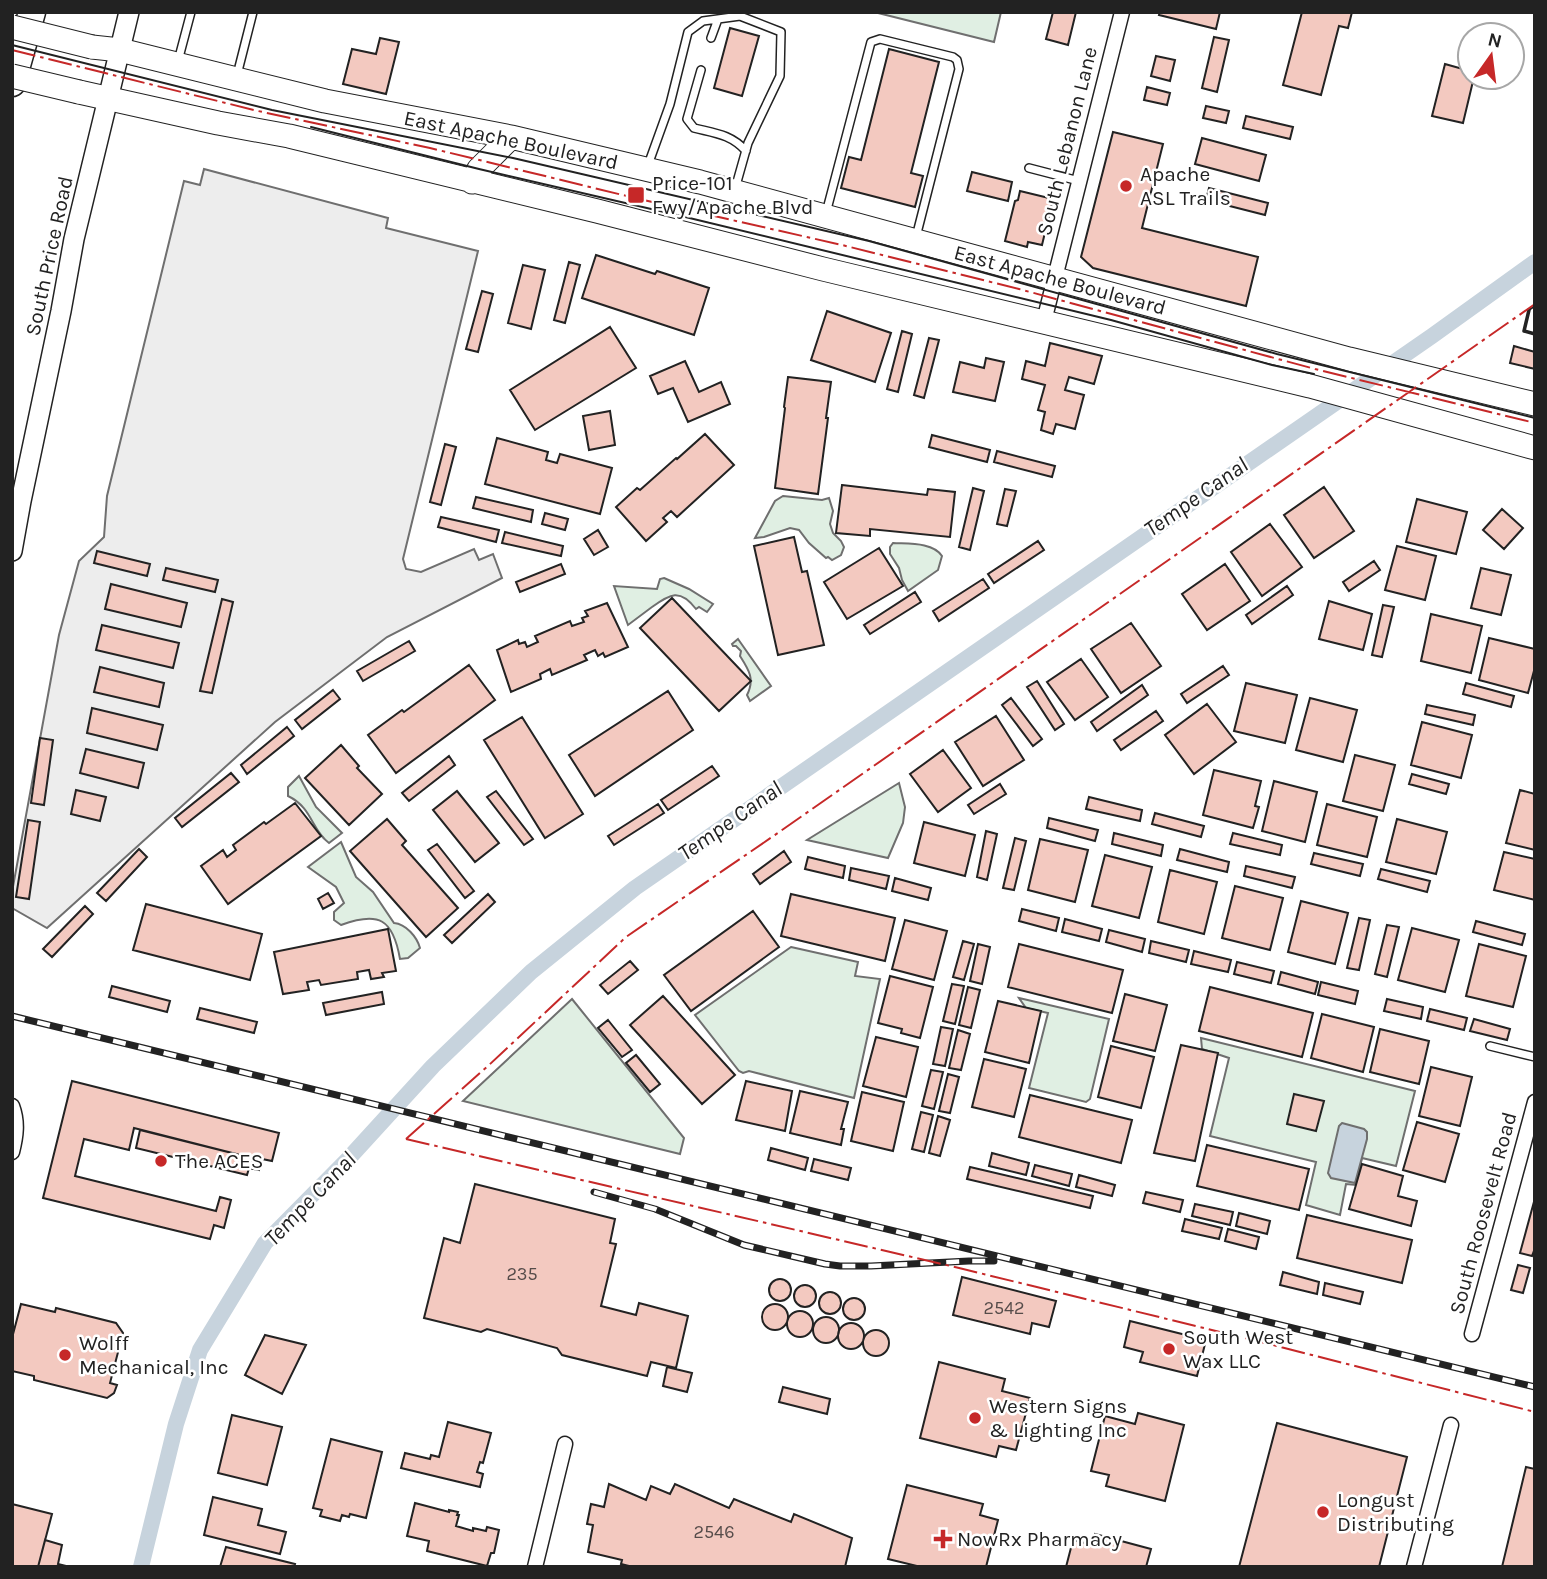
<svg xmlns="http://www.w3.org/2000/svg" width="1547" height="1579" font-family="Karla,sans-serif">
<rect width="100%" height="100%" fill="#fff"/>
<path fill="#e0efe3" stroke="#6f6f6f" stroke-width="2" d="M874 12H1001L994 42Z
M783 496 822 500 829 498 833 511 830 524 833 533 841 541 844 547 841 555 832 560 828 557 826 558 809 543 799 530 790 528 764 537 755 538 775 501Z
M893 543C908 544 933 542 942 556L938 570 908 591 902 580 899 568 890 554V547Z
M664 578 689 589 713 604 707 612 699 607 696 609C680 588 670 594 652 607 644 613 636 619 628 625L614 586 657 589 660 579Z
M738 639 771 686 750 701 747 695C755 679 749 670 740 656L741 651 736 646H733L732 644Z
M299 776 316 807 342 833 329 843C311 830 313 808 288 796V787Z
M899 783 905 807 903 823 888 858 807 840Z
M341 842 356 877 373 892 394 923C406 924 417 937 420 948L408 958 400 959C393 919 379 911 341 925L334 920V912L344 903 336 887 308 867Z
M791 947 858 962 855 976 880 979 854 1098 749 1071 743 1073 739 1071 695 1015Z
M1019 998 1109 1019 1090 1099 1086 1102 1029 1088 1048 1013 1026 1008Z
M572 999 684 1138 680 1154 463 1101Z
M1201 1038 1415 1091 1396 1166 1362 1158 1356 1185 1346 1184 1340 1215 1306 1205 1316 1162 1210 1136 1229 1058 1202 1049Z"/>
<path fill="#ededed" stroke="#6f6f6f" stroke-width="2" d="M204 169 388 218 386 228 478 251 403 559 406 569 421 572 474 549 479 560 493 554 502 578 387 637 275 722 47 928 12 908V892L59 635 79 561 104 537 107 496 184 181 200 185Z"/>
<path fill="#c7d3dd" stroke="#6f6f6f" stroke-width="2" d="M1342 1123 1364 1129 1367 1132V1139L1355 1183 1331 1178 1328 1173 1339 1126Z"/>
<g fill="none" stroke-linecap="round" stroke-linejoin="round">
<path stroke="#c7d3dd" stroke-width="16" d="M141 1567 176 1424 200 1350 265 1243 349 1158 433 1066 531 972 635 888 1432 336 1535 262"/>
</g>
<path fill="#f3c9c0" stroke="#222" stroke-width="2" d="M1053 12H1076L1068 45 1046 39Z
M1160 12H1220L1216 29 1159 15Z
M1302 12H1352L1348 28 1339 26 1321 95 1283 85Z
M730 28 759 36 742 96 714 88Z
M1214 37 1229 40 1217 92 1202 88Z
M380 38 399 42 386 94 343 84 352 49 376 54Z
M889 49 939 62 911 173 923 176 915 207 841 188 849 157 861 160Z
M1156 56 1175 60 1170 81 1151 76Z
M1445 64 1470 71V77H1474L1463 123 1432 116Z
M1147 87 1170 93 1167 105 1144 100Z
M1206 106 1229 111 1226 123 1203 118Z
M1246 116 1293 127 1290 139 1243 128Z
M1113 132 1163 144 1142 228 1258 257 1246 306 1093 268 1081 257Z
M1202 138 1266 155 1259 181 1195 164Z
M972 172 1012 182 1008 201 967 191Z
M1209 188 1268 203 1265 215 1206 200Z
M1020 191 1053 199 1042 245 1028 242 1027 247 1005 241 1015 201 1018 200Z
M596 255 655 274 657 271 709 288 694 335 582 298Z
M569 262 580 265 565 323 554 320Z
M523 265 545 270 531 329 508 323Z
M482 291 493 294 478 352 466 349Z
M827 311 891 333 875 382 811 360Z
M610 327 636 368 535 430 510 390Z
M902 331 912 334 898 392 887 389Z
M929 338 939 340 924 398 914 395Z
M1050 343 1102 356 1094 384 1069 377 1065 390 1084 395 1075 429 1056 424 1053 434 1041 430 1045 412 1038 410 1045 385 1022 379 1026 361 1045 366Z
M1514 346 1535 352V369L1510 363Z
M986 358 1004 362 995 401 953 392 960 362 984 368Z
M685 361 699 392 721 382 730 404 688 422 673 388 658 394 650 376Z
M788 377 831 382 826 418H828L818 494 775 488 785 408 784 407Z
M610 411 615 445 589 450 583 416Z
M705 434 734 465 677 517 671 511 663 518 667 522 646 541 616 507 637 488 640 490 676 458 677 459Z
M932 435 990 450 987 462 929 447Z
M497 438 548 452 546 460 557 463 560 454 612 468 600 514 485 484Z
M445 444 456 447 441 505 430 502Z
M997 451 1055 466 1052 477 994 462Z
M842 485 927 495 928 489 955 492 950 537 870 529V536L836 533Z
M1324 487 1354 531 1314 558 1284 515Z
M973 488 984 491 970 550 959 547Z
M1005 489 1016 491 1007 526 997 524Z
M476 497 533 510 531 522 473 508Z
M1417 499 1467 512 1456 554 1406 542Z
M1502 509 1523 528 1504 549 1483 530Z
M545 513 568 519 565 530 542 524Z
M441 517 499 530 496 542 438 527Z
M1270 524 1302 567 1262 596 1231 552Z
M598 530 608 547 594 555 584 539Z
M505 532 563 546 561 556 502 543Z
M794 537 802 572 807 571 824 645 778 655 754 546Z
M1038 541 1044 550 994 583 988 574Z
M1397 546 1436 556 1425 600 1385 590Z
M879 548 903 586 847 619 824 582Z
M97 551 150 564 147 576 94 563Z
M1374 561 1380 570 1349 591 1343 582Z
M561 564 565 574 520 592 516 582Z
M1225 564 1250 601 1207 630 1182 594Z
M166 568 218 580 215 592 163 580Z
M1481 568 1511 575 1501 615 1471 608Z
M983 579 989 588 939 621 933 611Z
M111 584 187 603 181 627 105 609Z
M1287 586 1293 595 1252 624 1246 615Z
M915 592 921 602 870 634 864 625Z
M672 598 751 681 719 711 640 628Z
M222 599 233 602 212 693 200 691Z
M1329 601 1372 614 1363 650 1319 639Z
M607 603 628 647 605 657 603 653 598 656 595 650 584 655 587 660 552 675 550 669 540 674 541 679 511 692 497 650 518 640 519 644 525 642 527 647 538 642 535 636 570 621 572 626 584 622 582 618 588 616 585 611Z
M1383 605 1394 607 1382 657 1372 655Z
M1431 614 1482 626 1471 673 1421 661Z
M1131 623 1161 666 1121 693 1091 649Z
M102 625 179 643 173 668 96 650Z
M1489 638 1535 649V667L1528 693 1479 680Z
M409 641 415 651 363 681 357 671Z
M1081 659 1108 697 1075 720 1047 682Z
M469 665 495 700 396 773 368 735 402 710 404 712Z
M1223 666 1229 675 1187 703 1181 694Z
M100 667 164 683 159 707 94 692Z
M1037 681 1064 724 1055 730 1027 687Z
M1246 683 1297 695 1285 743 1234 731Z
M1466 683 1514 696 1511 707 1463 694Z
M1142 685 1148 695 1097 731 1091 722Z
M333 690 340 699 302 729 295 720Z
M668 691 693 730 595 796 569 755Z
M1011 698 1042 739 1033 746 1002 705Z
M1310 698 1357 710 1343 762 1296 750Z
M1207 704 1236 742 1194 774 1165 735Z
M1427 705 1475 715 1473 725 1425 714Z
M92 708 163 725 157 750 87 733Z
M1156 711 1163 721 1121 750 1114 740Z
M996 716 1024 760 983 786 955 742Z
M522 717 583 814 545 838 484 740Z
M1422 722 1472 735 1461 778 1411 765Z
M287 727 294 736 247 774 241 765Z
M40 738 53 740 44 805 31 803Z
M341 745 359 766 357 768 382 794 349 825 305 778Z
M86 749 144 763 138 788 80 773Z
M943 750 971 788 938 812 910 774Z
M1355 755 1395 765 1383 811 1343 801Z
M449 756 455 765 409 801 402 793Z
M712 766 719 776 668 810 661 800Z
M1214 770 1261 781 1255 806 1259 807 1253 828 1203 815Z
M231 773 239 782 182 827 175 818Z
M1412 774 1449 784 1446 794 1409 784Z
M1274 781 1317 792 1305 842 1262 831Z
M1000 784 1006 794 974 814 968 805Z
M76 790 106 797 100 821 71 814Z
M1520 790 1535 794V850L1506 843Z
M457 791 499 843 475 862 433 810Z
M496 791 533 839 524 845 487 797Z
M1089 797 1142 810 1140 821 1086 809Z
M295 803 321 836 228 904 201 866 223 850 227 857 236 850 233 845 264 822 266 824Z
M658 804 664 813 614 845 608 836Z
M1327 804 1377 817 1367 857 1317 845Z
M1155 813 1204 826 1201 837 1152 824Z
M1049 818 1098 830 1095 841 1047 828Z
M387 819 406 841 402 845 458 908 426 937 350 851Z
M1397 819 1447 832 1436 874 1386 862Z
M28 820 40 822 29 899 16 897Z
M924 822 975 835 965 876 914 863Z
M986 831 997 834 987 880 977 877Z
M1114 833 1163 845 1161 856 1112 844Z
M1233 833 1282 845 1280 855 1230 844Z
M1015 838 1026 841 1014 890 1003 888Z
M1040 839 1088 850 1075 902 1028 890Z
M437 844 474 891 465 898 428 850Z
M139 849 147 857 106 901 97 893Z
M1180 849 1229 862 1227 872 1177 860Z
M784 851 791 862 760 884 753 874Z
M1504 852 1535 859V900L1494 890Z
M1314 853 1363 864 1360 876 1311 864Z
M1105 855 1152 867 1139 918 1092 906Z
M808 857 845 866 843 878 805 869Z
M1246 866 1295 877 1292 888 1244 876Z
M851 868 889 876 886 889 849 880Z
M1381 869 1430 881 1427 892 1378 879Z
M1170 870 1217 882 1204 934 1158 922Z
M895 878 931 888 928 900 892 891Z
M1235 886 1283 898 1270 950 1222 938Z
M328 893 334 903 323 909 318 899Z
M488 894 495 902 452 943 444 935Z
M791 894 895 918 885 961 781 936Z
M1301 901 1348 913 1335 964 1288 952Z
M146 904 262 934 250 980 133 950Z
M85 906 93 914 52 957 43 949Z
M1022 909 1059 918 1056 931 1019 921Z
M753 911 779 947 691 1011 664 975Z
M1359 918 1370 920 1359 970 1347 968Z
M1065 919 1102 929 1099 941 1062 932Z
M905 920 947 931 934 980 892 969Z
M1476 921 1525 934 1522 945 1473 932Z
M1387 925 1399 927 1387 977 1375 974Z
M1412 928 1459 940 1445 992 1398 980Z
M388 929 396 971 382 973 384 977 371 979 369 970 357 972 358 979 321 985 319 980 307 982 309 990 283 994 274 952Z
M1109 930 1145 939 1142 952 1106 942Z
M963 941 974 944 964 980 953 977Z
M1151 941 1189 950 1186 962 1149 953Z
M978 944 990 947 982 984 970 981Z
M1019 944 1123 970 1112 1013 1008 987Z
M1479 944 1526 956 1513 1007 1466 996Z
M1194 951 1231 960 1228 972 1191 964Z
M630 961 638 970 608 994 600 985Z
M1237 962 1274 971 1271 983 1234 974Z
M1281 972 1318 982 1315 994 1278 984Z
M890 976 933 987 920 1038 901 1033 902 1029 878 1023Z
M1321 982 1358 991 1355 1004 1318 995Z
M952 984 964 986 955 1024 943 1021Z
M112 986 170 1001 167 1012 109 997Z
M968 987 980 990 971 1028 959 1025Z
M1210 987 1313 1013 1302 1057 1199 1031Z
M382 992 384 1004 326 1015 323 1003Z
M1125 994 1167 1005 1155 1051 1113 1041Z
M663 996 735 1075 702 1104 630 1025Z
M1387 999 1423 1007 1421 1019 1384 1011Z
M998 1001 1041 1011 1029 1063 985 1052Z
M200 1008 257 1022 254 1033 197 1019Z
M1430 1009 1467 1018 1464 1030 1427 1021Z
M1322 1014 1374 1027 1363 1072 1311 1058Z
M1474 1019 1510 1029 1507 1040 1470 1031Z
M608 1020 632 1050 622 1057 598 1028Z
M941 1027 953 1029 945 1066 933 1064Z
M1380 1029 1429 1041 1419 1084 1370 1072Z
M958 1030 970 1034 961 1070 949 1068Z
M876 1037 918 1047 906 1097 863 1086Z
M1181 1045 1218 1053 1195 1161 1154 1153Z
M1111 1046 1154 1057 1141 1108 1098 1097Z
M636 1055 660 1084 650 1092 626 1063Z
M984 1059 1026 1069 1014 1117 972 1107Z
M1431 1067 1472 1077 1460 1126 1419 1116Z
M931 1070 943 1072 934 1109 922 1106Z
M948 1074 959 1077 950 1113 939 1111Z
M72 1081 279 1133 272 1161 262 1159 259 1170 249 1168 252 1158 134 1128 129 1150 84 1139 75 1176 216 1211 220 1197 231 1200 224 1228 214 1225 210 1239 43 1198Z
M746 1081 792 1091 785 1131 736 1120Z
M800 1091 848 1102 841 1129H844L841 1145 790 1133Z
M862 1092 904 1102 893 1151 851 1141Z
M1294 1094 1324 1101 1316 1131 1287 1124Z
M1030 1095 1132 1120 1121 1163 1019 1137Z
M921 1112 933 1115 924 1152 912 1149Z
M938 1116 950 1120 940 1156 929 1153Z
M1417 1122 1459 1134 1445 1182 1403 1170Z
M140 1130 252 1158 247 1175 136 1148Z
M1207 1145 1309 1169 1299 1210 1197 1186Z
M771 1148 808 1158 805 1170 768 1160Z
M992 1153 1029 1163 1026 1175 989 1166Z
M814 1159 851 1168 848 1180 811 1171Z
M1362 1164 1403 1176 1398 1196 1417 1201 1411 1226 1349 1209Z
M1035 1165 1072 1174 1069 1186 1032 1176Z
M970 1167 1093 1196 1090 1208 967 1179Z
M1079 1175 1115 1185 1112 1196 1076 1187Z
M475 1184 615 1219 610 1243 616 1244 601 1306 636 1315 639 1303 688 1316 676 1368 651 1362 647 1376 562 1355 557 1348 487 1329 481 1332 424 1318 444 1238 460 1243Z
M1146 1192 1183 1200 1180 1212 1143 1203Z
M1535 1198V1248L1532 1256 1520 1253Z
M1195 1204 1233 1212 1230 1225 1192 1216Z
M1239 1213 1270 1221 1267 1234 1236 1226Z
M1307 1215 1412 1240 1402 1283 1297 1258Z
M1185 1219 1222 1228 1219 1239 1182 1231Z
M1228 1229 1259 1237 1256 1249 1225 1241Z
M1518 1265 1530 1268 1523 1293 1511 1290Z
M1283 1272 1319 1282 1317 1294 1280 1285Z
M962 1277 1056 1301 1049 1327 1032 1323 1030 1334 953 1315Z
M769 1290a11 11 0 1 1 22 0a11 11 0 1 1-22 0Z
M1325 1283 1363 1292 1360 1304 1323 1295Z
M794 1296a11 11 0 1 1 22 0a11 11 0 1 1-22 0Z
M819 1303a11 11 0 1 1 22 0a11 11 0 1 1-22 0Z
M843 1309a11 11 0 1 1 22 0a11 11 0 1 1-22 0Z
M762 1317a13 13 0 1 1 26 0a13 13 0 1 1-26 0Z
M21 1304 55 1312 56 1308 116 1323 123 1333 110 1383 117 1385 114 1393 107 1398 34 1380V1376L12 1371V1338Z
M787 1324a13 13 0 1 1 26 0a13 13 0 1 1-26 0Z
M813 1330a13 13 0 1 1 26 0a13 13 0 1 1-26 0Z
M1130 1321 1206 1340 1197 1376 1140 1362 1143 1352 1124 1347Z
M838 1336a13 13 0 1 1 26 0a13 13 0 1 1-26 0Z
M863 1343a13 13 0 1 1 26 0a13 13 0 1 1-26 0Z
M265 1335 306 1345 282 1394 245 1375Z
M939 1362 1005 1379 1002 1391 1030 1398 1016 1450 999 1446 996 1457 920 1438Z
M667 1367 692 1373 687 1392 663 1386Z
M783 1387 830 1399 827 1414 779 1402Z
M1138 1413 1184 1425 1165 1501 1106 1486 1109 1475 1091 1471 1105 1416 1135 1424Z
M232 1415 282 1427 267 1485 218 1473Z
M448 1422 491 1433 483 1463 480 1462 477 1472 483 1474 480 1487 401 1468 405 1453 430 1459 431 1455 439 1457Z
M1277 1423 1407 1457 1379 1567H1239Z
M331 1439 382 1452 366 1518 350 1514 349 1517 342 1515 340 1521 320 1516 322 1510 313 1508Z
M1526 1467 1535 1469V1567H1502Z
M609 1484 646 1500 651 1486 670 1494 675 1484 729 1508 734 1499 791 1522 794 1514 852 1538 845 1567H633L621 1564 622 1560 588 1552 593 1525 587 1524 591 1504 604 1507Z
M907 1485 983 1504 980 1515 998 1520 986 1567H921L888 1559Z
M213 1497 262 1509 258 1525 286 1532 280 1554 204 1535Z
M415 1503 449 1512V1510L458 1512 457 1515H459L456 1526 473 1531V1528L486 1531 487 1527 499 1530 494 1553H491L487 1566 427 1551 429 1541 407 1536Z
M12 1504 52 1514 38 1567H12Z
M1095 1534 1151 1549 1146 1567H1066L1073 1540 1092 1545Z
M45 1540 62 1545 58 1564 70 1567H38Z
M226 1547 295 1564 294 1567H220Z"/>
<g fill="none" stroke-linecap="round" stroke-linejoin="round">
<defs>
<path id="service" d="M711 38 718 19
M178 61 191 12
M701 70 687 119 694 128C714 133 731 134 746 151
M237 75 253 12
M648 165 670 104 688 32 703 21 740 16 781 32 780 76 748 143 735 189
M1029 168 1079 181
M826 213 871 42 880 39 953 57 957 60 959 69 916 237
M1490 1046 1535 1057"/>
<path id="minor" d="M1044 321 1122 12
M12 1106C18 1122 16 1136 12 1152
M1472 1334 1535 1102
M535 1567 565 1444
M1414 1567 1451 1425"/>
<path id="secondary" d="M12 551 21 501 61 311 74 239 129 12"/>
<path id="primary" d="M92 47 120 50 325 101 511 137 700 182 1349 359 1535 404
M79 92 218 123 289 136 597 211 823 269 1310 386 1535 448
M472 182 479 169 511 137"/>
<path id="motorway" d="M12 83 32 12"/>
</defs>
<use href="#service" stroke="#222" stroke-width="10"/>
<use href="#minor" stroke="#222" stroke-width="17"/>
<use href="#secondary" stroke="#222" stroke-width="22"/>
<use href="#primary" stroke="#222" stroke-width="25"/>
<use href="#motorway" stroke="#222" stroke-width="29"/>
<use href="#service" stroke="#fff" stroke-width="7"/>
<use href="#minor" stroke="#fff" stroke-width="14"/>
<use href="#secondary" stroke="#fff" stroke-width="19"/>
<use href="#primary" stroke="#fff" stroke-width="23"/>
<use href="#motorway" stroke="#fff" stroke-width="26"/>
<path stroke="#222" stroke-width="2" d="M12 45 272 110 513 158 869 241 1277 354 1535 418
M311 127 479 169 677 215 1111 320 1272 365 1314 374"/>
<defs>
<path id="rail" d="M12 1016 1535 1387
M594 1192 655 1209 744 1245 825 1264 840 1266H871L969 1261H994"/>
</defs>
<use href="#rail" stroke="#222" stroke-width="7"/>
<use href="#rail" stroke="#fff" stroke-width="4.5" stroke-dasharray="13" stroke-linecap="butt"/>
<defs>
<path id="primary-bridge" d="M12 27 92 47
M12 76 79 92"/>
</defs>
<use href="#primary-bridge" stroke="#222" stroke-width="25" stroke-linecap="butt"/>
<use href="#primary-bridge" stroke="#fff" stroke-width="23"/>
<path stroke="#222" stroke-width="2" stroke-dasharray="9 3.5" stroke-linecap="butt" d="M1529 310 1535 306"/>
<path stroke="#222" stroke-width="3.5" d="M1529 310 1524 331 1535 334"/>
<path stroke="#c62828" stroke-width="2" stroke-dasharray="24 5 3.5 5" stroke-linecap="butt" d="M12 50 258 111 430 148 635 198 842 245 1019 289 1315 369 1535 423
M406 1139 489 1065 626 937 772 837 1535 304
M406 1139 959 1268 1265 1343 1535 1412"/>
</g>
<g fill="#c62828" stroke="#fff" stroke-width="2.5">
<circle cx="1126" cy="186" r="7"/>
<rect x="627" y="186" width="18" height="18" rx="3.5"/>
<circle cx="161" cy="1161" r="7"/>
<circle cx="1169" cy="1349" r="7"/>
<circle cx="65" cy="1355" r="7"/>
<circle cx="975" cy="1418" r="7"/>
<circle cx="1323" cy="1512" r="7"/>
<path d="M939.5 1528.5h7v7h7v7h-7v7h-7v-7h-7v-7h7z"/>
</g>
<g text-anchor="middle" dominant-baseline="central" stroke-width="5" stroke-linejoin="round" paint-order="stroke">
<g font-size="18" fill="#564c4a">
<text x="522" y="1274">235</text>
<text x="1004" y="1308">2542</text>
<text x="714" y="1532">2546</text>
</g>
<g font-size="21" fill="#222" stroke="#fff">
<text transform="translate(511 140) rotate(12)">East Apache Boulevard</text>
<text transform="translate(1067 141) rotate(-76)">South Lebanon Lane</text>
<text transform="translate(49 256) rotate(-78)">South Price Road</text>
<text transform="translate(1060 280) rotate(15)">East Apache Boulevard</text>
<text transform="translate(1483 1213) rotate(-75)">South Roosevelt Road</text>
</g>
<g font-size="21" fill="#222" stroke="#fff" text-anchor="start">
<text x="1140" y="174">Apache<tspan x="1140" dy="24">ASL Trails</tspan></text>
<text x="652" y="183">Price-101<tspan x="652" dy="24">Fwy/Apache Blvd</tspan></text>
<text x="175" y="1161">The ACES</text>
<text x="1183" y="1337">South West<tspan x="1183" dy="24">Wax LLC</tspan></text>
<text x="79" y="1343">Wolff<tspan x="79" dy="24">Mechanical, Inc</tspan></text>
<text x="989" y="1406">Western Signs<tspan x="989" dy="24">&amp; Lighting Inc</tspan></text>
<text x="1337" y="1500">Longust<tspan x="1337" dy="24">Distributing</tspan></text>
<text x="957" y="1539">NowRx Pharmacy</text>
</g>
<g font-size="23" font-style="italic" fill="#222" stroke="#fff">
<text transform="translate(1196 497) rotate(-35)">Tempe Canal</text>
<text transform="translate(730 821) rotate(-35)">Tempe Canal</text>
<text transform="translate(310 1199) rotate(-46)">Tempe Canal</text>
</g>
</g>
<rect width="1547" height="1579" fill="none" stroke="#222222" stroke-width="28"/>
<g transform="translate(1491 56) rotate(14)"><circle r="33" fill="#ffffff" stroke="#a7a7a7" stroke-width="2"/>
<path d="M0-5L12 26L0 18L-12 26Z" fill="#c62828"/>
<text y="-10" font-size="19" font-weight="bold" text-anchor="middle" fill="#222222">N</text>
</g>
</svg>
